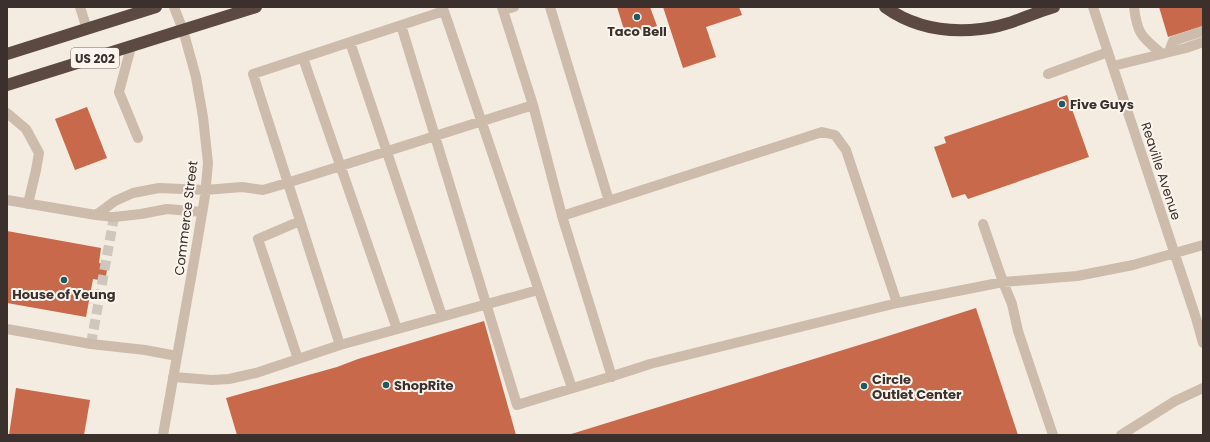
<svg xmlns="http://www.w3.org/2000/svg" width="1210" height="442" font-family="Poppins,sans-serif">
<rect width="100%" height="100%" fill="#f4ebe1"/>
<path fill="#c8694b" d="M617 7H650L657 26 626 36Z
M663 7H739L742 15 706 27 716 57 683 68Z
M1159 7H1203V26L1168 37Z
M1067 95 1089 157 968 199 965 194 952 198 934 147 946 143 944 137Z
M87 107 107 158 75 170 55 119Z
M7 231 101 248 99 263 108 265 105 281 93 279 86 317 7 303Z
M976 308 1018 435H568L885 337Z
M484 321 516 435H237L226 398 337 367 358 359Z
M16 388 90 400 84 435H9Z"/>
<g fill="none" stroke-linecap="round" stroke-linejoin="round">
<path stroke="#cfc6bd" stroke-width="10" stroke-dasharray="10 5" stroke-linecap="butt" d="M91 344 114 217"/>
<path stroke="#cdbbac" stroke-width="10" d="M80 7 87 29
M502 7 533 105 562 216 612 377
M550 7 609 201
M1093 7 1196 318 1203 343
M1134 7C1137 34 1142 37 1162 54
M503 10 514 7
M401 25 517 405C561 391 606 379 650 364L897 303 1003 282 1077 276 1133 265 1203 245
M350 42 442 316
M131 47 119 92 138 138
M1169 52 1173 41 1203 31
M303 58 397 329
M1113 66 1186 48 1203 42
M1048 74 1108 52
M7 113 26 129 39 153 36 170 28 204
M7 200 96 215 114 217 141 214 167 209 202 212
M96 215 115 201 133 193 159 188 205 190 242 187 263 190 287 183 533 105
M562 216 822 132 835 135 846 150 897 303
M983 224 1003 282 1012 304 1018 331 1053 435
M7 329 91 344 145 350 177 356
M340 345 253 74 444 11 572 388
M298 359 258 239 300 221
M173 377 212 380 229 379 256 373 340 345 538 290
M163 435 194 261 205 196 208 163 203 117 196 77 183 30 174 7
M1121 435 1175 401 1203 388"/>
<path stroke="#5c4a42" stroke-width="12" d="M885 7C913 27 947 33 981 29 1006 27 1030 14 1054 7
M7 54 156 7
M7 85 256 7"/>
</g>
<g fill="#1f5a5e" stroke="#fbf5ee" stroke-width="1.5">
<circle cx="637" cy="17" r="4"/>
<circle cx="1062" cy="104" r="4"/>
<circle cx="64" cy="280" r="4"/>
<circle cx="386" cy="385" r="4"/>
<circle cx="864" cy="386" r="4"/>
</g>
<g text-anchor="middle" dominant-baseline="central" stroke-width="4" stroke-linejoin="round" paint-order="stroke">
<rect fill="#fbf5ee" stroke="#756b66" stroke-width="1" x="71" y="48" width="48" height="20" rx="3"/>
<g font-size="12" font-weight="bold" fill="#3b302b">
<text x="95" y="58">US 202</text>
</g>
<g font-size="13" font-weight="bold" fill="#3b302b" stroke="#fbf5ee" text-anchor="start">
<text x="637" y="31" text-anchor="middle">Taco Bell</text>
<text x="1070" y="104">Five Guys</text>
<text x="64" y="294" text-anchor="middle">House of Yeung</text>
<text x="872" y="379">Circle<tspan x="872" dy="15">Outlet Center</tspan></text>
<text x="394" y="385">ShopRite</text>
</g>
<g font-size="13" fill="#3b302b" stroke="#fbf5ee">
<text transform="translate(1161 171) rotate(72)">Reaville Avenue</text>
<text transform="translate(186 218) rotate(-83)">Commerce Street</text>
</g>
</g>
<rect width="1210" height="442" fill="none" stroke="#3b302b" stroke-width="16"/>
</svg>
